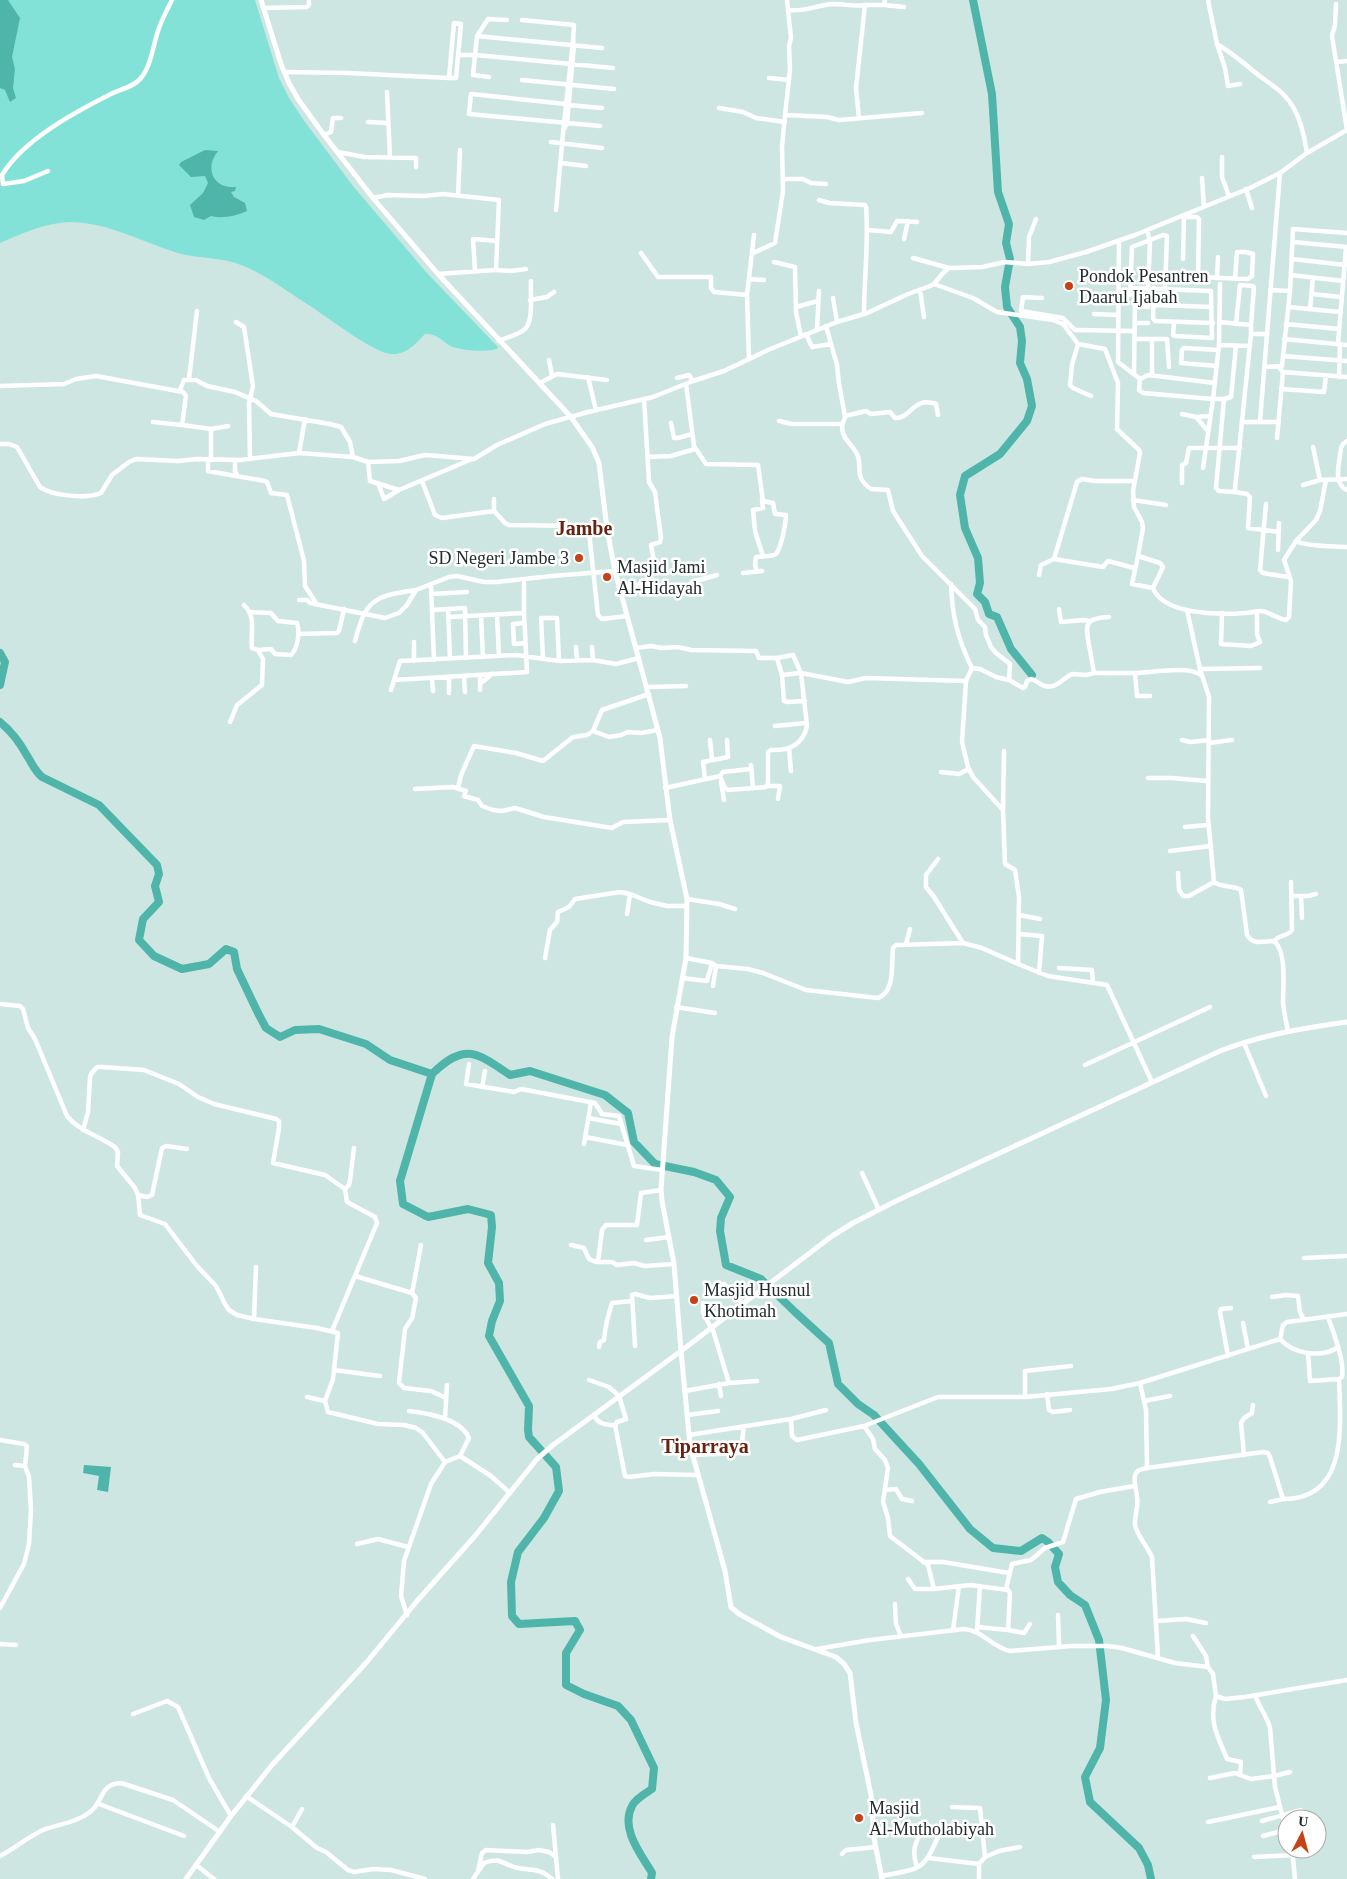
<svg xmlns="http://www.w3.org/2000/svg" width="1347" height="1879" font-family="'Times New Roman',serif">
<rect width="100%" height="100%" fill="#cee6e2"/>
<path fill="#83e2d7" d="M0 0H255L279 78 289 98 305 122 353 186 427 273 498 347 497 349C485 352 465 351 453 347 443 343 438 333 425 334 415 344 407 355 391 354 373 353 322 313 304 302 284 289 263 273 241 265 221 257 199 259 178 253 144 243 109 223 72 222 47 222 23 233 0 243Z"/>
<path fill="#4fb5aa" d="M0 0H8L20 18 12 57 15 69 13 88 16 98 10 102 5 90 0 88Z
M205 150 218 151C204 168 213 189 236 187L235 191 231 192 234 197 245 203 247 211C236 216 222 219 211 216L204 220 194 217 190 205 203 193 208 183 205 176 191 177 179 165 181 162Z
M84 1465 111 1467 108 1492 97 1490 99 1476 83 1473Z"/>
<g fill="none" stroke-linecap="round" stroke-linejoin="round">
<path stroke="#4fb5aa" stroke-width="8" d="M973 0 992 94 998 192 1009 224 1006 243 1010 259 1005 287 1007 307 1020 327 1022 341 1020 363 1027 379 1032 406 1027 421 1000 454 965 476 960 495 965 528 978 558 980 583 977 594 985 602 989 614 997 617 1011 649 1032 675
M0 653 5 662 0 685
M0 722C11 731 19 741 26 754 32 763 34 770 42 777L99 805 157 865 159 874 155 886 159 902 143 919 139 940 154 956 182 969 209 964 226 949 234 952 237 969 258 1013 266 1028 280 1037 295 1030 319 1029 366 1044 390 1060 432 1074
M651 1879 652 1873C641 1854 620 1829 632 1806 635 1799 646 1793 652 1789L654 1768 631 1720 618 1706 584 1694 566 1685V1653L580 1630 575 1621 519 1624 512 1616 511 1582 518 1552 544 1518 559 1491 556 1467 529 1437 528 1430 529 1406 489 1336 492 1321 500 1301 499 1283 488 1263 492 1227 491 1215 468 1209 428 1217 403 1204 400 1181 432 1074C465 1042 476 1052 510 1075L530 1071 605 1095 628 1113 634 1142 655 1164 694 1172 716 1180 730 1197 721 1218 720 1231 726 1265 761 1279 795 1312 829 1343 838 1384 858 1404 874 1415 919 1464 970 1529 993 1548 1021 1551 1042 1538 1048 1542 1059 1554 1055 1567 1058 1582 1070 1595 1085 1605 1099 1640 1106 1700 1100 1748 1085 1777 1090 1802 1139 1848 1148 1865 1151 1879"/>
<path stroke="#fff" stroke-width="4.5" d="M1208 0 1217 44C1232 53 1244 63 1257 74 1263 79 1270 83 1276 88 1298 104 1303 129 1307 153
M1336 4 1335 25 1332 36 1347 130
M884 5 904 7
M263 8 307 7 309 5V0
M788 10C806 12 816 5 834 4 845 4 854 7 865 5
M522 20 574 25 573 42
M454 23 461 24 456 78H449Z
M477 36 488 19 507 20
M1217 44 1225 68 1228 86 1240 84
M458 55H475L477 36 602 48
M1337 62 1347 61
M285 72 348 73 449 78
M489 77 473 75 475 55 613 68
M769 78 789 80
M522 80 614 89
M387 92 390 158
M566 104 471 94 469 114 600 126
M568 105 602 108
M719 108 743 112 756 118 785 122
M785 115 790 70 789 46 791 38 787 0
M859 118 856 88 865 5H884L885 0
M368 122 388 123
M324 135 331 132 333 118H341
M551 142 602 148
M338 152 364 157 416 158V167
M1222 157V177L1229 196
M561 163 586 166
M48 171 24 181 3 184 2 175C23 140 75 112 111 94 121 89 134 87 141 78 151 66 153 46 158 31 161 21 167 10 172 0
M1202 178 1204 207
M783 179H803L811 183 826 184
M1246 189 1252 208
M458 195 460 150
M373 198 388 195 423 196 443 194 499 200 496 270 438 274
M819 200 829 203 865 205 866 207C869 242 864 278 864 314
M556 210 564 123 573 42 574 45 567 123 564 129
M1184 217H1197L1199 219 1198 277 1248 279 1252 276 1253 254 1246 252H1237L1235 279
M868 230 891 232 897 221 917 222
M1147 230 1150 242 1148 288
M904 239 908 221
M1119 241 1118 362 1140 379
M1293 242 1347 247
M641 253 658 277H711V288L714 292 747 295
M753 253 775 243 783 191 782 147 785 115 827 117 839 120 922 113
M913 258 949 268
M1183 259 1184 215
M1292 259 1345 265
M774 262 795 267 796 312 801 336
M1028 264 1029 237 1036 219
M475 270 473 239 497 241
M496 270 511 271 526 269
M1291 275 1343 281
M1217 278 1218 257
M749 279 764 280
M1095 282H1118
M934 284 973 298 997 312 1053 320 1063 324 1078 344 1105 349 1118 383 1117 429 1139 450 1140 453 1133 491 1134 507 1142 522 1143 528 1138 556 1160 563 1163 567 1153 588
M1131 288 1211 291 1212 338 1176 336 1173 335 1174 322
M1154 288 1153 318 1155 321 1213 323
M920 290 924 317
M1270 290 1290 291
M1312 294 1341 297
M1130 295 1132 247 1163 235 1167 236 1165 289
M1097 297 1118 299
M833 298 837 322
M1042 298 1023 297 1021 311 1063 318 1075 330H1077L1135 331
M530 300 547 297 554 292
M1153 305 1212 307
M1135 306 1148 307
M796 307 818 301
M1288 307 1340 312
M1310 309 1313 278
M1094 314 1118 315
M236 322 244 327 253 386 249 403 250 459
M1219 322 1251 325V334
M1135 323H1148
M1236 324 1240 285 1253 286 1254 287 1251 325
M1286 324 1339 329
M826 326 837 365 839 384 845 416 866 411 871 414 890 412 895 418C911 419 913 396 936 404L938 415
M817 329 819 291
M806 334 812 347 831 344
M1267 334H1251L1235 489V492L1247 494 1250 497 1248 528 1279 532
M1135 339H1167L1169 367
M1284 339 1347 345
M499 341C507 337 519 335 525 329 534 321 530 293 531 281
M1078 344 1072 365 1070 385 1073 388 1091 396
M1338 344 1346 247
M1219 345 1220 284
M1283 356 1347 361
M749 359 747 295 754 235
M549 360 552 376
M1217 366 1181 363 1182 350 1184 348 1218 350
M1265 367 1282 366 1290 291 1293 229 1347 233
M1283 372 1347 377
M1134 373 1135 300
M1152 375V339
M588 377 596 410
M1339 377 1340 344
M677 378 689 375 693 381
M189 379 197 311
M540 383 557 374 607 380
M1215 383 1148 375 1140 379 1139 390 1143 393 1213 399 1219 345 1250 346
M686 384 694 446 706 464 758 465 763 501 773 503 775 514 786 515C786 522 781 549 776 554 772 557 761 556 756 557L755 565 757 571
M0 386 64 384 76 379 96 376 183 392 186 396 182 425 211 429 228 426
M1281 389 1324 392 1326 376
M180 390 184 380H196L207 386 235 392 256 401 271 414 330 424 341 427 350 442 353 457
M1224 399 1216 488 1219 491 1235 492
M1182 414 1196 417 1210 416
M845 416C845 420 842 423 842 427 842 439 852 444 857 454 863 466 853 477 871 489L888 490 893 511 922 556 975 609 978 620 985 627 986 635 991 647 996 653 1010 664 1009 680
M1196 417 1208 431
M779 421 792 424H842
M1260 421 1280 173
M153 422 182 425
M1242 422H1279
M671 423 674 438H678L692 434
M211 429V459
M1277 438 1283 372 1279 367
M1347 441 1343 444 1341 448C1340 460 1332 484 1347 490
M0 444H9L17 447 40 487C52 496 87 499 101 493L112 475 129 462 136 459 178 461 197 459 240 460 299 453 353 457 368 462 399 461 425 455 474 459 497 445 545 424 588 412 653 397 693 381 724 371 768 350 837 322 867 313 908 294 930 286 934 284 943 273 949 268 982 267 1005 262 1028 264 1049 262 1086 252 1135 235 1250 188 1280 173 1307 153 1347 130
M1313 447 1320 480
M299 453 305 419
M648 457 671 456 695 449
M208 459V471L265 481 267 482 271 493 287 495 304 561 305 586 316 603
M235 460V471L237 475
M368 462 370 481 399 490 472 459
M1203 468 1213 399H1224L1231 397 1236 346
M422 481 435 515 442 518 494 511
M378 483 384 499 399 490
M1182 483V465L1186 463 1189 448H1240
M1303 485 1320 480 1347 479
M494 499V511L505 523 509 525 580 526 587 529 589 532 607 529
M762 500 763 508 753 510 755 531 763 556
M1133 500 1166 505
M1266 504 1260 570 1263 573 1288 577
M589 532 598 615 602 619 627 616
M1296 541 1316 520 1320 511 1326 480
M1278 550 1279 523
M1138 556 1132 584 1153 588
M1054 559 1077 482 1082 479 1095 481H1134
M743 573 762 571
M1039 575 1041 565 1054 559 1103 567 1108 561 1134 568
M951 584C952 616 958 640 972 668
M431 585 434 660
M618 587 648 583 666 592 677 591 687 587 692 582 717 575
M1153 588C1163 615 1221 615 1245 613 1250 613 1256 611 1260 611 1269 611 1277 619 1286 620L1289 617 1291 581 1284 560 1296 541C1307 547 1334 546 1347 547
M431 594 467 592
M299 600H307L310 603 385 618 399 613 407 605 416 590 449 577 457 576 484 582H497L552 576 615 571 652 566 654 561 651 545 660 542 661 538 655 492 649 482 644 399
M244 605C257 618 250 632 252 648L258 650 271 649 275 654 291 655C298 648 300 632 297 623L278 621 271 613 251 612
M448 609 450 659
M1059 609 1061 622 1084 620 1090 621
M432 610 465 608 466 658
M1187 610 1200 669 1209 697 1208 818 1214 882C1222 888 1233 885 1241 890L1247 935C1254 946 1263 941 1274 941 1287 951 1283 988 1283 1003 1284 1013 1286 1022 1288 1031
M524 613V583
M1222 613 1221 644 1251 646 1260 642 1257 634V612
M481 616 483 657
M497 616 499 656
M524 623 513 624 514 644 525 643
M299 634 337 633 339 631 344 609
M355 641C366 599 374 596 416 590
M576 647 577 660
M592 647 593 660
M636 648 651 646 662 648 678 647 691 650 756 651 759 658H777L782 675 801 673 848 682 866 678 966 681
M543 659 541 618H557L559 661
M414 661V642
M972 668 966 681 962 742 968 767 973 777 1003 810 1005 864 1015 870 1019 897 1018 964 1048 976 1107 985 1152 1082
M972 668 980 669 996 677 1009 680 1023 688 1025 687 1027 681 1031 679C1036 680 1038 683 1042 685 1055 691 1062 679 1072 674L1086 675 1094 673C1092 663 1091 654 1089 645 1085 624 1085 618 1109 617
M1200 669 1260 668
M1094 673C1107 673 1120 673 1134 673 1151 673 1188 665 1201 675
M1135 673 1137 696H1150
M480 675V690
M782 675 784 701 788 702 805 701
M464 676 465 692
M449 677V693
M432 678 433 691
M394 680 527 672 524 613 449 617
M480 684 492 674
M647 687 686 686
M391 690 400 661 516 655 559 661 593 660 616 664 639 658
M230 722 237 705 262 685 263 659 258 650
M775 726 806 723
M593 731 609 737 621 735 628 732 641 733 658 730
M710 740 712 759
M1182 740 1191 742 1209 740
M1209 743 1232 740
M789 748 791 771
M751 765 753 788
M941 772 959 774 969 769
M720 776 725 788 728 790 766 787 768 783V752L771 750C788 751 803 745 807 726L801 673 793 655 777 658
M1148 778H1172L1207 781
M705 779 703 762 728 757 727 740
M721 782 724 800
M767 786H780L778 799
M458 788 461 775 474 746 516 753 543 761 573 737 587 735 593 731 602 710 649 694
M665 788 720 776 723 772 751 769
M415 789 453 787 466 791 464 796 478 800 482 806 493 810 502 811 515 808 544 817 612 828 623 822 670 820
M1003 810 1004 751
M1185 827 1208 825
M1170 851 1211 846
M938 859 926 875V887L934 897 963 943
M1178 873 1179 890 1183 896H1189L1214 882
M1291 896H1308L1316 894
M1301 896 1302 918
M687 899 719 904 735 909
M627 914 630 894
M1019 915 1040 919
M1019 934 1042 936 1039 973
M1274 941C1279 934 1288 937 1292 930L1291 882
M906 944 910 929
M545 958 550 930 557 922 558 912 569 907 575 899 620 892 630 894 650 902 667 906H687
M686 958 712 963 716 966 748 969 763 973 806 990 878 998C896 992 891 962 893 948L896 945 963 943 982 948 1018 964
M1059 968 1092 970 1093 983
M682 978 707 981 712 963
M713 986 716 966
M0 1004 20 1006 23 1009 28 1028 35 1039 67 1116C80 1132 101 1136 116 1148L118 1152 117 1166 135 1188 138 1195 140 1215 165 1224 197 1266 216 1286 225 1304 229 1310 237 1315 254 1319 317 1328 338 1333 333 1379 325 1401 328 1412 378 1424 404 1425 416 1428 423 1433 445 1462
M676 1007 715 1013
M1244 1043 1266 1096
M469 1064 466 1084 514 1092 521 1089 595 1103 602 1114 619 1116 634 1166 662 1170
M1085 1065 1210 1007
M482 1087 485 1071
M588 1118 621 1124
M83 1130 88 1112 90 1078 91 1074 97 1067H102L144 1070 179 1084 198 1097 214 1104 276 1119 279 1121V1128L273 1163 325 1175 345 1189 349 1185 350 1180 354 1148
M585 1137 627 1145
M584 1144 591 1102
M862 1173 879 1210
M138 1195 147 1197 152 1195 162 1148 166 1146 187 1149
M646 1240 669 1237
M571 1245 584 1248 589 1259 596 1262H612L617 1265 634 1263 645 1266 674 1264
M1304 1258 1347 1256
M598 1262 602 1230 606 1225H637L641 1193 661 1190
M355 1276 412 1293 416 1298 412 1318 405 1329 399 1383 404 1388 431 1391 446 1398
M724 1284 743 1304
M412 1293 421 1245
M1272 1297 1286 1295 1298 1296 1300 1312 1304 1320
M703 1303V1312L711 1328
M254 1319 256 1267
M1243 1323 1248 1349
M332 1331 377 1223 375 1217 347 1202 345 1189
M1280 1339C1293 1354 1320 1358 1337 1348
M635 1346 632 1295 635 1294 650 1298 676 1296
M599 1347 600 1342 604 1340C605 1326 608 1316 612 1303L632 1301
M1308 1353 1310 1381 1339 1379 1342 1377C1345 1361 1333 1332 1328 1317
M1228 1356 1220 1312 1221 1309 1231 1308
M334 1370 380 1376
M589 1380 609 1387 619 1396 626 1419 617 1422 615 1425 625 1476 629 1477 654 1474 697 1475
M729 1383 757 1381
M1140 1383 1146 1410 1147 1468C1143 1469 1138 1469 1136 1473 1132 1481 1137 1489 1137 1497 1139 1506 1134 1516 1135 1525 1138 1537 1147 1546 1152 1557L1158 1658
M719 1384 721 1396
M685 1391 729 1383 712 1327
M1047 1394 1049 1410 1053 1412 1070 1410
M307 1397 325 1401
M1025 1397V1371L1071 1366
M1144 1401 1170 1396
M409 1411C427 1413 461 1419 469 1438L460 1456
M594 1415C598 1424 605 1425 615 1425
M687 1415 718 1411
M445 1418 447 1385
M791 1419 826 1410
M864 1426 873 1439 875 1449 885 1460 888 1468 883 1502 888 1518 890 1536 928 1565 934 1589 970 1585 1008 1590 1010 1593 1008 1630 1024 1633 1030 1624
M689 1435 791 1419 792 1436 797 1440 864 1426 938 1397H1025L1111 1389 1140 1383 1280 1339 1283 1325 1287 1322 1347 1314
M0 1440 24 1444 27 1446 25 1466 29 1477 31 1510 29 1544 24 1564 0 1608
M692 1455 739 1453 741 1450 744 1426
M1244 1455 1241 1423 1244 1418 1252 1413 1253 1405
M445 1462 460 1456 491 1476 510 1493
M15 1465 25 1466
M1147 1468 1263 1452 1268 1453 1270 1457 1283 1499C1347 1499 1341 1431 1339 1379
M885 1490 896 1489 902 1499 912 1501
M1270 1502 1283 1499
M357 1544 378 1539 408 1547
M923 1562H943L1009 1573
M908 1579 915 1589H934
M1006 1589 1012 1564 1031 1560 1045 1548 1063 1542 1076 1499 1100 1492 1134 1486
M895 1604 896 1624 901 1636
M407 1615 401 1596 404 1561 431 1484 445 1462
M1058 1615 1059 1646
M1156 1621 1186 1619 1206 1623
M977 1627 1008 1630
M953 1630 959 1586
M977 1631 980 1586
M1193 1636 1206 1656 1208 1667
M0 1644 16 1645
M817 1649 870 1640 964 1629C982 1630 992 1647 1010 1651L1072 1646H1107L1122 1648 1175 1663 1208 1667 1213 1674 1216 1696 1225 1699 1245 1697 1347 1680
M1255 1695C1259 1707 1267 1716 1270 1728L1275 1787 1287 1834
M1216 1696C1208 1722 1218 1736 1227 1759L1241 1762 1240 1774
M133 1714 167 1701 178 1707 209 1778 231 1816
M1210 1778 1235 1773 1251 1779 1274 1776 1290 1772
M246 1796 292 1827 317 1848 326 1852 348 1870 354 1872 373 1869 391 1870 425 1879
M99 1804 184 1836
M952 1807 980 1808 985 1857 979 1864V1879
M1262 1821 1301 1810
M1208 1822 1280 1807
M553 1825 558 1879
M292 1827 302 1809
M1263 1836 1286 1830
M1292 1849 1295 1879
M842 1854 846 1850 876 1847
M0 1856C15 1848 28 1837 43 1830 59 1824 76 1823 90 1812 104 1802 99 1784 121 1783L173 1800 220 1832
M985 1857 999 1851 1020 1847
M1254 1857 1293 1855
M929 1858 979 1864
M196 1865 214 1879
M917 1867C911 1851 915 1840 926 1827
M478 1871 482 1853 486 1850 527 1852 539 1850 549 1852 556 1857
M881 1876C924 1868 923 1871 941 1830
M473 1879 484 1863C501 1856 503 1865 518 1868 532 1871 539 1867 552 1879"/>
<path stroke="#fff" stroke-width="5" d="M186 1879 231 1816 272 1765 366 1663 417 1601 475 1536 537 1459 553 1445 681 1351 674 1264 662 1201 661 1190 672 1037 686 958 687 899 670 820 660 738 615 571 607 529 599 463 592 447 571 417 438 274 373 198 324 135 298 99 289 83 281 64 261 0
M882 1879 874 1838 871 1795 856 1723 850 1673 844 1664 836 1657 781 1637 739 1614 731 1607 725 1571 690 1445 681 1351 832 1236 853 1223 896 1201 1220 1051C1261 1035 1304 1028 1347 1022"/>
</g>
<g fill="#c84016" stroke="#fff" stroke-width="2">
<circle cx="1069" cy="286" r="5"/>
<circle cx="579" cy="558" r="5"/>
<circle cx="607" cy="577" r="5"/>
<circle cx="694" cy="1300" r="5"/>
<circle cx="859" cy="1818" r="5"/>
</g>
<g text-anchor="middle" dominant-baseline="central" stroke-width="5" stroke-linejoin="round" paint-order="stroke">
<g font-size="18" fill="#232c2b" stroke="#fff" text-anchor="start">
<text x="1079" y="276">Pondok Pesantren<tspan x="1079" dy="21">Daarul Ijabah</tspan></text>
<text x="569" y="558" text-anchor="end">SD Negeri Jambe 3</text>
<text x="617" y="567">Masjid Jami<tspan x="617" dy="21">Al-Hidayah</tspan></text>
<text x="704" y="1290">Masjid Husnul<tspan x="704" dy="21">Khotimah</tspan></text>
<text x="869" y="1808">Masjid<tspan x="869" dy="21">Al-Mutholabiyah</tspan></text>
</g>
<g font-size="20" font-weight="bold" fill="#652311" stroke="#fff">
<text x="584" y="528">Jambe</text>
<text x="705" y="1446">Tiparraya</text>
</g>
</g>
<g transform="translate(1302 1834) rotate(6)"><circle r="24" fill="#ffffff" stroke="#a7abaa"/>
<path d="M0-4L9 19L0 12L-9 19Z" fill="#c84016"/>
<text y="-8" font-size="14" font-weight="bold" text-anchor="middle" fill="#232c2b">U</text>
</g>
</svg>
